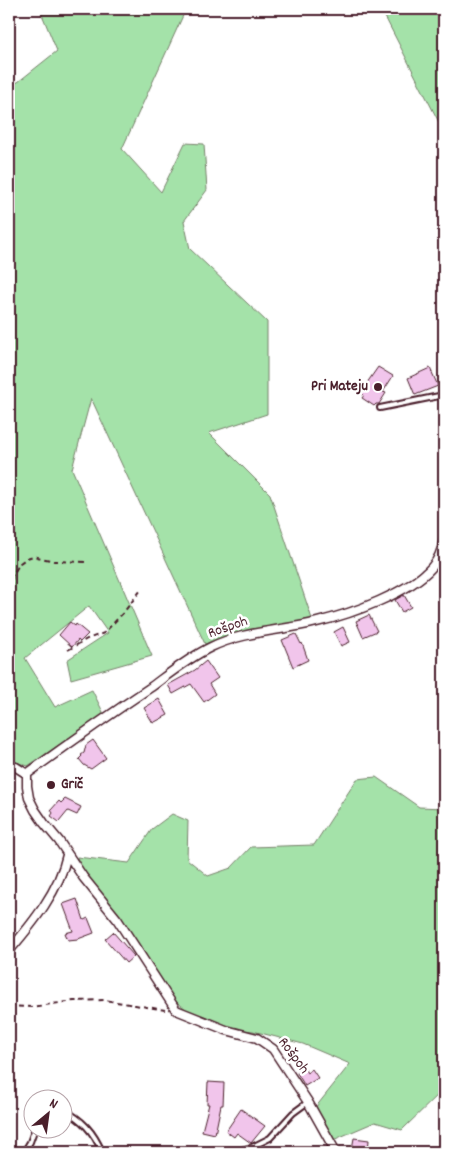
<svg xmlns="http://www.w3.org/2000/svg" width="453" height="1161" font-family="Dekko,sans-serif">
<rect width="100%" height="100%" fill="#fff"/>
<filter id="ink" filterUnits="userSpaceOnUse"><feTurbulence type="fractalNoise" baseFrequency=".02" numOctaves="2"/><feDisplacementMap in="SourceGraphic" scale="10" xChannelSelector="R" yChannelSelector="G"/><feConvolveMatrix kernelMatrix="1 2 1 2 8 2 1 2 1" color-interpolation-filters="sRGB"/></filter>
<g filter="url(#ink)">
<path fill="#a4e2a9" stroke="#77806a" d="M29 9H186L122 149 161 192 185 143 204 144 207 190 184 221 190 249 267 322V414L209 433 270 494 312 619 257 629 205 644 91 398 72 469 152 656 71 679 67 660 108 633 89 606 25 658 55 707 92 690 104 714 28 766 9 760V84L18 82 57 51 41 12Z
M381 9H444V132Z
M376 777 419 807 444 808V1089L402 1130 375 1122 333 1140 315 1108 350 1064 303 1044 253 1031 226 1028 191 1013 169 996 83 873 77 857 129 863 152 829 172 814 188 821 187 859 208 876 231 868 251 847 314 845 357 779Z"/>
<path fill="#f1c5eb" stroke="#4a1f2b" d="M378 367 393 376 383 392 386 393 379 404H376L374 406 362 398 364 395 360 393Z
M430 368 438 386 415 395 408 378Z
M404 595 411 607 402 612 395 600Z
M369 615 377 631 363 637 356 621Z
M70 622 75 626 76 624 88 634 80 642 78 640 72 647 59 635Z
M343 627 350 642 341 646 334 632Z
M296 634 301 644 302 643 308 660 293 667 282 640Z
M206 661 218 678 209 684 215 694 204 702 191 684 173 694 168 685 195 670Z
M159 699 168 715 153 723 144 708Z
M93 740 106 758 91 769 84 765 79 759 82 756 81 755 84 753 86 745Z
M65 799 81 807 77 815 68 811 59 822 51 816 53 813 51 810 59 801 61 803Z
M77 899 84 920 88 918 94 933 78 939 68 940 65 933 73 931 63 904Z
M113 932 134 956 126 963 105 939Z
M304 1068 307 1073 312 1069 318 1078 305 1086 297 1073Z
M208 1082 224 1083 223 1105H221L215 1134 202 1131 209 1104H207Z
M241 1109 265 1126 251 1143 237 1133 234 1137 226 1131Z
M354 1138 369 1140 368 1151 352 1149Z"/>
<g fill="none" stroke-linecap="round" stroke-linejoin="round">
<defs>
<path id="lane" d="M380 408 444 395
M62 1109C82 1119 94 1132 102 1152
M24 1152 30 1142 35 1128
M234 1152 252 1147 270 1138 293 1113 308 1102"/>
<path id="street" d="M9 765 16 767 27 774
M27 774V786L29 798 35 810 44 823 59 841 83 877 117 919 176 1010 226 1030 257 1038 273 1049 308 1102 336 1152
M27 774C68 744 109 715 151 687 170 673 190 657 211 647 244 631 282 631 317 622 351 614 409 593 432 567 439 559 442 550 444 540
M9 951C33 923 59 891 67 855"/>
</defs>
<use href="#lane" stroke="#4a1f2b" stroke-width="8"/>
<use href="#street" stroke="#4a1f2b" stroke-width="11"/>
<path stroke="#4a1f2b" stroke-width="2" stroke-dasharray="5 4" stroke-linecap="butt" d="M9 624 12 606V576L20 563 27 558 33 556 54 561 88 562
M68 650 87 639 104 633 123 613 141 590
M9 1006 31 1007 74 1001 105 1000 165 1010"/>
<use href="#lane" stroke="#fff" stroke-width="4"/>
<use href="#street" stroke="#fff" stroke-width="8"/>
</g>
</g>
<g fill="#4a1f2b" stroke="#fff" stroke-width="2">
<circle cx="378" cy="387" r="5"/>
<circle cx="51" cy="785" r="5"/>
</g>
<g text-anchor="middle" dominant-baseline="central" stroke-width="5" stroke-linejoin="round" paint-order="stroke">
<g font-size="15" font-weight="bold" fill="#4a1f2b" stroke="#fff" text-anchor="end">
<text x="368" y="387">Pri Mateju</text>
<text x="61" y="785" text-anchor="start">Grič</text>
</g>
<g font-size="15" fill="#4a1f2b" stroke="#fff">
<text transform="translate(228 628) rotate(-19)">Rošpoh</text>
<text transform="translate(293 1056) rotate(53)">Rošpoh</text>
</g>
</g>
<rect width="453" height="1161" fill="none" stroke="#fff" stroke-width="30"/>
<rect x="15" y="15" width="423" height="1131" fill="none" stroke="#4a1f2b" stroke-width="2" filter="url(#ink)"/>
<g transform="translate(48 1114) rotate(29)"><circle r="24" fill="#ffffff" stroke="#b7a5aa"/>
<path d="M0-4L9 19L0 12L-9 19Z" fill="#4a1f2b"/>
<text y="-8" font-size="14" font-weight="bold" text-anchor="middle" fill="#4a1f2b">N</text>
</g>
</svg>
